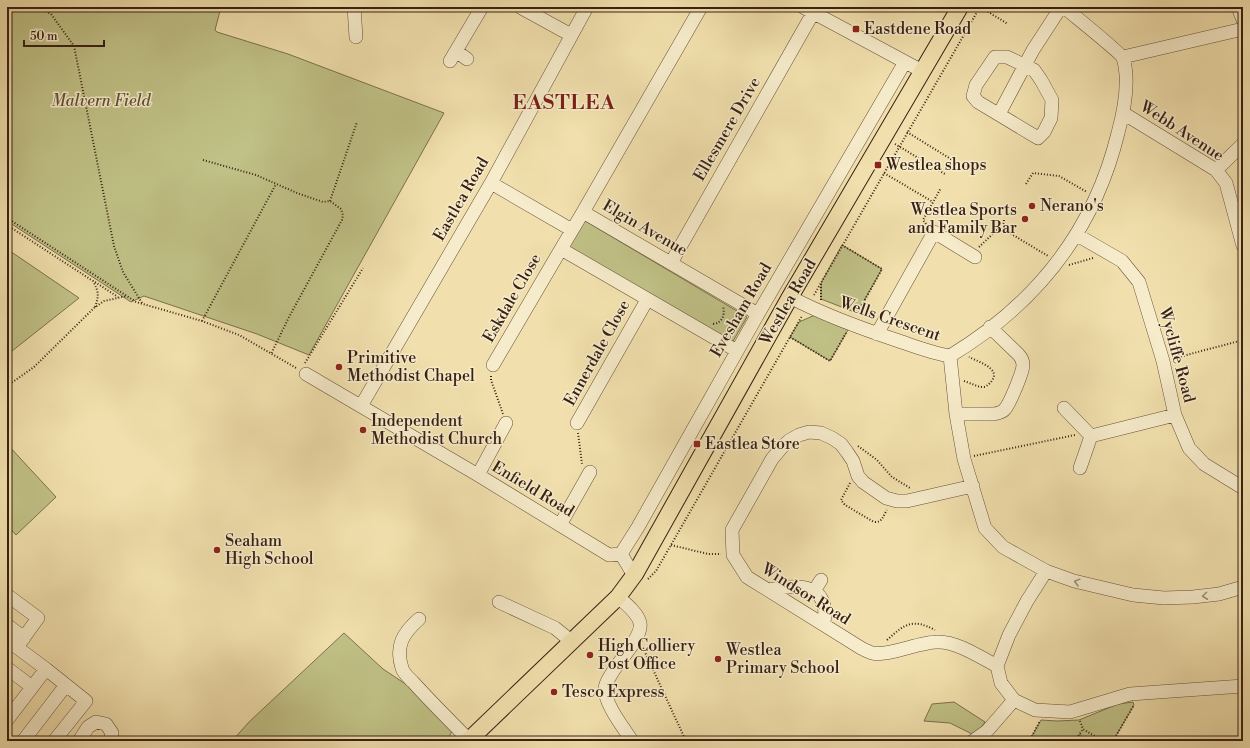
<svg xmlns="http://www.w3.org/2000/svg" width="1250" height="748" font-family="'Libre Bodoni',serif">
<rect width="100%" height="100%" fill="#f1e0ad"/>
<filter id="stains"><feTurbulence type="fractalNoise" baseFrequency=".005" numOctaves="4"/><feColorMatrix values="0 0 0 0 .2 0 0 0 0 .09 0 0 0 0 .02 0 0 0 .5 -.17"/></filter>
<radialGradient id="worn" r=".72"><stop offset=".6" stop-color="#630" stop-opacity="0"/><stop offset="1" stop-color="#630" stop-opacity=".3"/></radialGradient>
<path fill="#c0c186" stroke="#7c704e" d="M7 7H221L215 30 217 32 288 54 444 113 309 355 257 334 144 296 131 302 7 221Z
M582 219 747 317 732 343 567 246Z
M842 245 882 269 857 313 821 299V283Z
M7 249 79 298 7 355Z
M815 315 848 330 830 361 790 337 799 322Z
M7 444 56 497 16 535 7 525Z
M344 633 383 669 407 685 452 731 449 737 444 741H232L249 722Z
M954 702 985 722 979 731 974 735 950 723 924 721 932 704Z
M1133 702 1134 705 1113 741H1103L1099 739 1098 741H1084L1080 734 1075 741H1040L1032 736 1041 720 1057 721 1079 720 1118 704Z"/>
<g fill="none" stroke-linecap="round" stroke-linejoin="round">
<defs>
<path id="minor" d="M354 7 356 37
M520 7 571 35
M803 7 922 71
M1238 7 1243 20
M456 51 467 59
M995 57H1007L1034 70 1041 80 1052 100 1051 118 1044 132 1038 138 978 102 973 96 976 85Z
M1123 57 1243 29
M450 61 482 7
M1123 113 1216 170 1226 183 1243 246
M999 114 1033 50 1061 7
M1216 170 1243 144
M491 183 572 230
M583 212 701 7
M1077 235 1122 261 1139 282 1163 361 1175 415 1189 448 1204 464 1243 488
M671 263 813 13
M790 297C824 315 860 328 896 340 914 346 931 353 950 356 1036 304 1094 232 1118 133 1124 111 1130 80 1123 58 1121 53 1072 14 1064 7
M877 334 934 232 975 257
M737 351 561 249 583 212 758 314
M950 356 956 414 964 459 985 528 1003 547 1046 571 1074 581 1133 595 1164 598 1193 597 1219 594 1243 587
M493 365 561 249
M306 374 478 475 609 555 621 554
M361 406 491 183 587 7
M1064 408 1091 436 1080 468
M956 414H994C999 413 1003 412 1005 409 1010 403 1023 372 1023 365 1023 360 1021 357 1018 354L990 327
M577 423 647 300
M1091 436 1175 415
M478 475 506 423
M973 486 907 501H897L886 498 863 482 858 476 853 461 847 452 841 444 832 438 821 433 809 432 799 435 790 440 782 447 772 459 732 530 733 555 747 577 861 648C865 650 869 652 872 653 887 657 919 642 937 642 956 641 980 657 997 666
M560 525 590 472
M621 554 638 527 758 314 905 62
M621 554 630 569 635 574
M1046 571 1027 601 1009 635 997 666 1001 683 1014 700 1035 710 1070 712 1130 694 1243 686
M768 590C787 586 819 581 824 606 826 612 824 619 824 625
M814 591 821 580
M7 595 38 618 17 647
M618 597C625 603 638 613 640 623 643 637 619 660 612 673 609 678 605 683 605 689 605 705 624 728 632 741
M499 602 555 628 571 641
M419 619C403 633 395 646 402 668 403 673 409 678 413 682 431 702 450 721 469 740
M7 625 24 638
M7 640 46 669
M7 668 32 687
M7 720 46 669 66 685
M23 741 66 685 86 701 54 741
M79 741 88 727 96 722 106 724 112 733 110 741
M973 741 987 731 1014 700"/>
<path id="major" d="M468 741 618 597 635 574 790 297 960 7"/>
</defs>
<use href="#minor" stroke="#66503b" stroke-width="14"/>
<use href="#major" stroke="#372015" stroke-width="18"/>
<path stroke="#372015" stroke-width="2" stroke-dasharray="1 2" stroke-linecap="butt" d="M38 7 51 14 74 46 114 246 123 272 142 303
M980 7 1008 24
M907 132 954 161
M895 144 945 174
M203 160 256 175 297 193 323 202 330 201 341 209 343 215 342 220 289 317 271 354
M884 173 933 202
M1026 184 1033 173 1059 176 1087 192
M330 201 357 122
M7 218 136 302 202 321 239 335 296 368
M1004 220 1003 229 1048 256
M926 224 923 220 941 188
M7 225 93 281C99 292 99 296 95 307
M842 245 882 269 857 314
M979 247 998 229H1003
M1069 265 1093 258
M95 282 118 297
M821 284V300
M814 295 980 7
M202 321 276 184
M713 324C723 323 725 314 723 306
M790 337 830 361 846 333
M1175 358 1243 340
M305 363 363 268
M491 376V380L503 414
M964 381 980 387H985C1008 371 981 363 969 357
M7 386 34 367 94 308 104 301 127 296
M578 433 582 464
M858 446 877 460 892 477 910 488
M974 456 1075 435
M850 483 841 500 845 505 874 522C882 523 883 516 887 510
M671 545 708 554H721
M648 579 656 571 671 545 802 316
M887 640C905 624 912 618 935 630
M643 648 686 741
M1080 721 1083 729 1103 741
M1040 741 1032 736 1040 721
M1075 741 1083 729
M1113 741 1134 705"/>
<use href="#minor" stroke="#f6ebca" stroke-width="13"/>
<use href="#major" stroke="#f1e0ad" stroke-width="16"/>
</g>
<defs><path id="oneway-chevron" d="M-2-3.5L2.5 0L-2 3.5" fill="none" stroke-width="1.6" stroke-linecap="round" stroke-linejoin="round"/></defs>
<g stroke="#a09079">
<use href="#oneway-chevron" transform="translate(1077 582) rotate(-165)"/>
<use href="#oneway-chevron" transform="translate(1205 596) rotate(173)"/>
</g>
<g fill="#8f2418" stroke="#f6ebca" stroke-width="1.5">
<rect x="852" y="25" width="8" height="8" rx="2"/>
<rect x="874" y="161" width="8" height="8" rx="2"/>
<circle cx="1032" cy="206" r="4"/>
<circle cx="1025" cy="219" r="4"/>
<circle cx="339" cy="367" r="4"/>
<circle cx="363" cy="430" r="4"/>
<rect x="693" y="440" width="8" height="8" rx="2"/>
<circle cx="217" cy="550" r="4"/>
<circle cx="590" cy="655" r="4"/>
<circle cx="718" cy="659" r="4"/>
<circle cx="554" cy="692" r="4"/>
</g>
<g text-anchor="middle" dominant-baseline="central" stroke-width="3" stroke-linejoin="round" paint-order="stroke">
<g font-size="16" fill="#372015" stroke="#f6ebca" text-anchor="start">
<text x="864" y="29">Eastdene Road</text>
<text x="886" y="165">Westlea shops</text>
<text x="1040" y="206">Nerano's</text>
<text x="1017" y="210" text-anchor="end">Westlea Sports<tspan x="1017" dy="18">and Family Bar</tspan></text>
<text x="347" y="358">Primitive<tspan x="347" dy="18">Methodist Chapel</tspan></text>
<text x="371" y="421">Independent<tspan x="371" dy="18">Methodist Church</tspan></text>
<text x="705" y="444">Eastlea Store</text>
<text x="225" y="541">Seaham<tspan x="225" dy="18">High School</tspan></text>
<text x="598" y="646">High Colliery<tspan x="598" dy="18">Post Office</tspan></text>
<text x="726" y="650">Westlea<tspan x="726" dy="18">Primary School</tspan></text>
<text x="562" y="692">Tesco Express</text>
</g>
<g font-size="16" font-style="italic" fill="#605037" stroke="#f6ebca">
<text x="101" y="101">Malvern Field</text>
</g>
<g font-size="16" fill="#372015" stroke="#f6ebca">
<text transform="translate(727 129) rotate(-60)">Ellesmere Drive</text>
<text transform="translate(1182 131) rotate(33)">Webb Avenue</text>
<text transform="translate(461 199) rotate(-60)">Eastlea Road</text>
<text transform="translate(645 228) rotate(30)">Elgin Avenue</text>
<text transform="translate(512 298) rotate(-60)">Eskdale Close</text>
<text transform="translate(788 302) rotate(-60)">Westlea Road</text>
<text transform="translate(741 310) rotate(-60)">Evesham Road</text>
<text transform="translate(890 319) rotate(19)">Wells Crescent</text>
<text transform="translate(597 353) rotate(-61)">Ennerdale Close</text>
<text transform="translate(1177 355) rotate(75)">Wycliffe Road</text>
<text transform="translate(533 489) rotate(31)">Enfield Road</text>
<text transform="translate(806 594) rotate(32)">Windsor Road</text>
</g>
<g font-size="20" font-weight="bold" letter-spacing="1" fill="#7a1f14" stroke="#f6ebca">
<text x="564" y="103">EASTLEA</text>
</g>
</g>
<rect width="1250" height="748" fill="none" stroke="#f1e0ad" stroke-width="24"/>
<rect x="8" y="8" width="1234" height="732" fill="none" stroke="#372015" stroke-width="2"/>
<rect x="12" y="12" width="1226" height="724" fill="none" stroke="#372015"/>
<path d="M24 40v6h80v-6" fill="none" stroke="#372015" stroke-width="2"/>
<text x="30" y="40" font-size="12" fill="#372015" stroke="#f6ebca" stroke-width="3" paint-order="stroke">50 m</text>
<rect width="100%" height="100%" filter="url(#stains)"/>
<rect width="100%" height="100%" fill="url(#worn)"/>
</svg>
